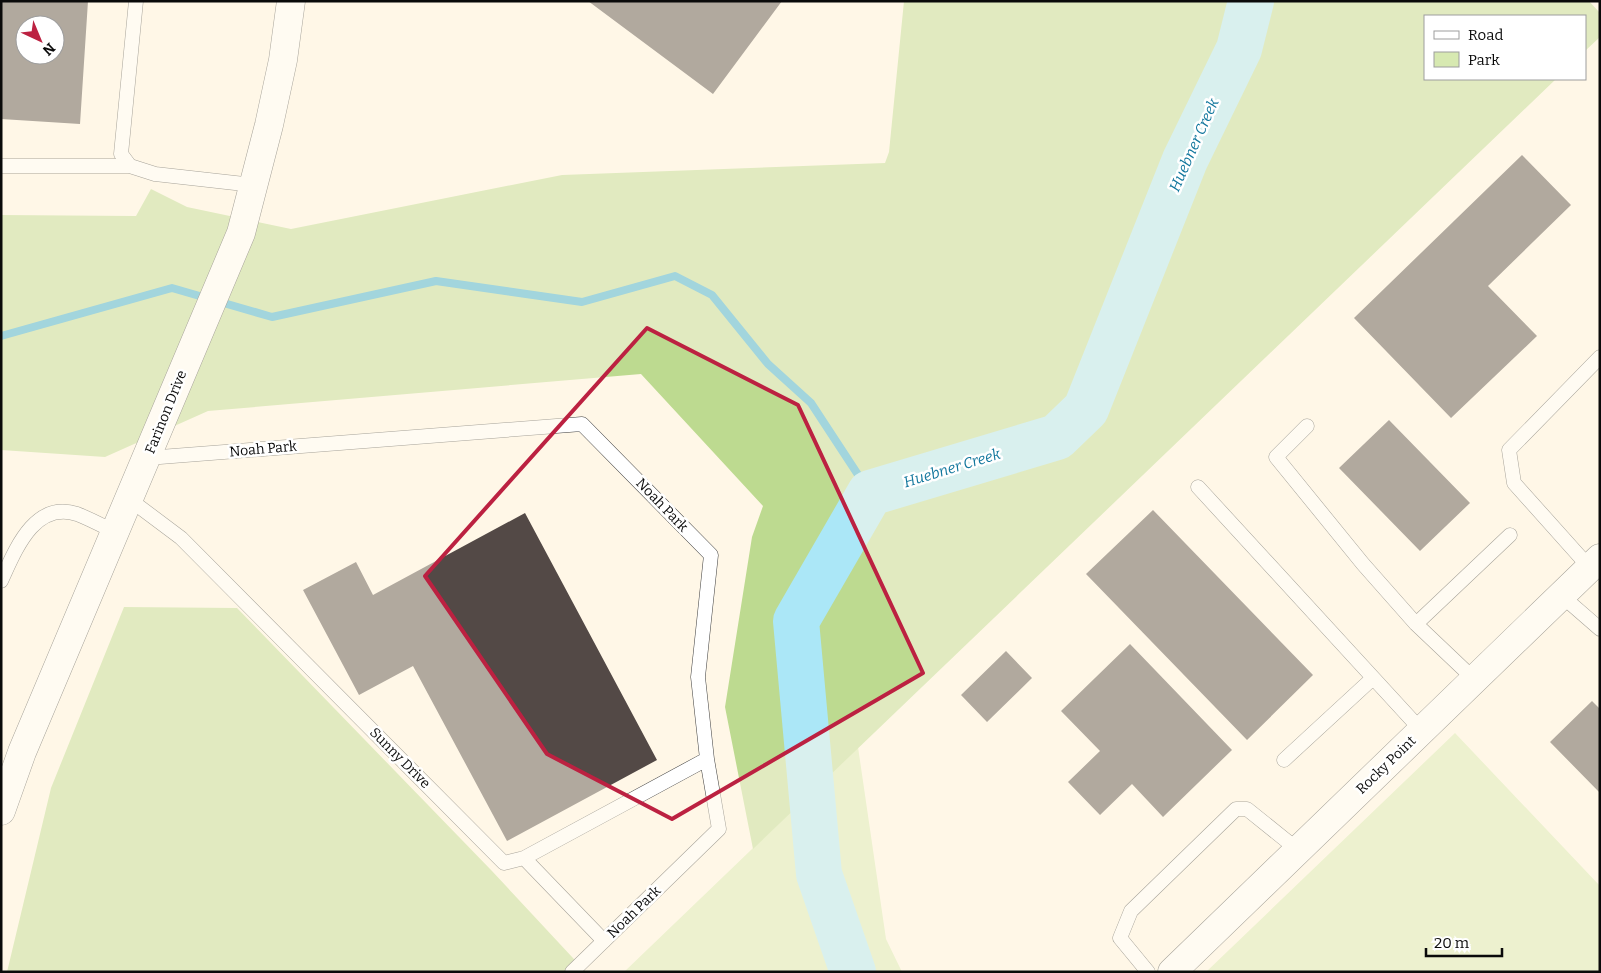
<svg xmlns="http://www.w3.org/2000/svg" width="1601" height="973" font-family="Bitter,serif">
<rect width="100%" height="100%" fill="#fff7e7"/>
<path fill="#d7e9b1" d="M1455 733 1600 886V972H1206Z
M858 747 886 939 902 972H624Z"/>
<path fill="#bdda90" d="M904 1H1589L1600 13V37L1585 51V16H1425V79H1556L753 849 725 707 752 537 763 506 641 374 208 411 105 457 1 450V215L136 216 151 189 187 207 291 229 562 175 885 163 889 152Z
M124 607 237 608 492 871 586 972H7L51 788Z"/>
<g fill="none" stroke-linecap="round" stroke-linejoin="round">
<path stroke="#31aad0" stroke-width="8" d="M1 336 172 288 272 317 436 281 582 302 675 276 712 295 768 364 811 403 870 493"/>
<path stroke="#abe7f7" stroke-width="46" d="M853 972 819 874 796 621 870 493 1057 437 1086 409 1185 160 1239 49 1251 1"/>
</g>
<path fill="#534946" fill-rule="evenodd" d="M1 1H88L80 124 1 119ZM25 25H55V55H25Z
M588 1H782L713 94Z
M1522 155 1571 205 1488 286 1537 336 1451 418 1354 318Z
M1389 420 1470 503 1420 551 1339 468Z
M1153 510 1313 675 1247 740 1086 574Z
M525 513 657 760 507 841 413 666 359 695 303 590 356 562 373 595Z
M1130 644 1232 750 1163 817 1132 784 1100 815 1068 782 1100 751 1061 711Z
M1006 651 1032 678 987 722 961 695Z
M1592 701 1600 709V793L1550 742Z"/>
<g fill="none" stroke-linecap="round" stroke-linejoin="round">
<defs>
<path id="lane" d="M136 1 121 154 130 166 155 174 253 185
M1 166H130
M1307 426 1276 457 1363 564 1416 624 1475 680
M147 458 582 424 711 555 698 677 707 759 719 829 572 972
M1198 487 1422 731
M129 499 181 538 504 863 524 858 707 759
M1590 568 1514 483 1509 450 1600 357
M1 581C15 551 34 500 77 514 90 519 103 526 115 532
M1562 596 1600 629
M1416 624 1510 535
M1284 760 1373 678
M524 858 604 941
M1148 972 1120 938 1131 911 1236 809H1247L1298 850"/>
<path id="street" d="M1 811 22 752 241 233 269 125 283 60 291 1
M1172 972 1600 558"/>
</defs>
<use href="#lane" stroke="#3d3d3d" stroke-width="15"/>
<use href="#street" stroke="#3d3d3d" stroke-width="29"/>
<use href="#lane" stroke="#fff" stroke-width="14"/>
<use href="#street" stroke="#fff" stroke-width="28"/>
</g>
<path d="M0 0H1601V973H0ZM647 328 798 405 923 673 672 819 547 754 425 576Z" fill="#fff7e7" fill-opacity=".55" fill-rule="evenodd"/>
<path fill="none" stroke="#bc2141" stroke-width="4" stroke-linejoin="round" d="M647 328 798 405 923 673 672 819 547 754 425 576Z"/>
<g text-anchor="middle" dominant-baseline="central" stroke-width="5" stroke-linejoin="round" paint-order="stroke">
<g font-size="14" fill="#0a0a0a" stroke="#fff">
<text transform="translate(166 412) rotate(-68)">Farinon Drive</text>
<text transform="translate(263 449) rotate(-5)">Noah Park</text>
<text transform="translate(662 505) rotate(46)">Noah Park</text>
<text transform="translate(400 758) rotate(45)">Sunny Drive</text>
<text transform="translate(1386 765) rotate(-44)">Rocky Point</text>
<text transform="translate(634 912) rotate(-44)">Noah Park</text>
</g>
<g font-size="15" font-style="italic" fill="#12779d" stroke="#fff">
<text transform="translate(1194 145) rotate(-66)">Huebner Creek</text>
<text transform="translate(952 468) rotate(-17)">Huebner Creek</text>
</g>
</g>
<rect width="1601" height="973" fill="none" stroke="#0a0a0a" stroke-width="5"/>
<rect x="1424" y="15" width="162" height="65" fill="#ffffff" stroke="#9d9d9d"/>
<rect x="1434" y="31" width="25" height="8" fill="#ffffff" stroke="#9d9d9d"/>
<text x="1468" y="40" font-size="15" fill="#0a0a0a">Road</text>
<rect x="1434" y="52" width="25" height="15" fill="#d7e9b1" stroke="#9d9d9d"/>
<text x="1468" y="65" font-size="15" fill="#0a0a0a">Park</text>
<g transform="translate(40 40) rotate(136)"><circle r="24" fill="#ffffff" stroke="#9d9d9d"/>
<path d="M0-4L9 19L0 12L-9 19Z" fill="#bc2141"/>
<text y="-8" font-size="14" font-weight="bold" text-anchor="middle" fill="#0a0a0a">N</text>
</g>
<path d="M1426 948v8h76v-8" fill="none" stroke="#0a0a0a" stroke-width="2.5"/>
<text x="1434" y="948" font-size="15" fill="#0a0a0a" stroke="#ffffff" stroke-width="4" paint-order="stroke">20 m</text>
</svg>
